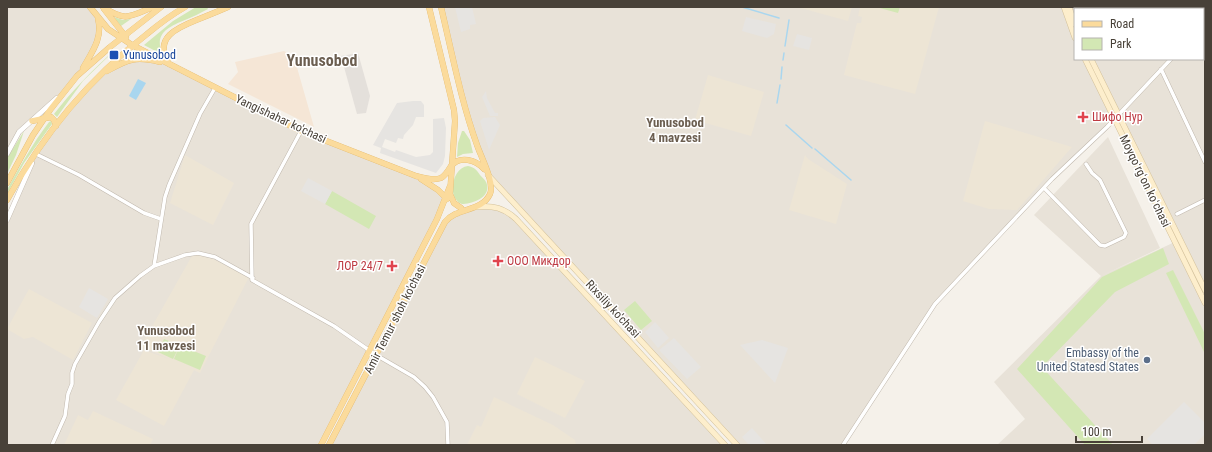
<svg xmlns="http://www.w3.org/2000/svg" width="1212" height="452" font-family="'Roboto Condensed',sans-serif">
<rect width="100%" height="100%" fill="#f5f1ea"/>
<path fill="#e8e2d8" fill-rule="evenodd" d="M7 7H90L97 17 99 35 77 76 64 91 19 132 7 154Z
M441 7H1205V284L1142 156 1119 115 1052 179 935 304 843 445H737L488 174 481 158ZM1075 9H1203V59H1075Z
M137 59 170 65 301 131 416 176 446 198 321 445H7V220L36 154 100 75Z
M1108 137 1160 248 1101 276 1034 215Z
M474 207 504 210 725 445H329L445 222Z
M1177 241 1205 304V445H997L1025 419 994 382 1101 276Z"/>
<path fill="#f5e6d6" d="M284 51 294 57 314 127 228 84 238 72 235 62Z"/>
<path fill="#e4e0db" d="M358 53 370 96 366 113 357 114 341 56Z"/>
<path fill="#ede5d5" d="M797 7H852L848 21Z
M860 7H939L915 94 844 75 857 23H861L862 17 858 16Z
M708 75 764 92 751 136 695 120Z
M985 121 1072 147 1017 210 989 209 963 201Z
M185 155 234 183 213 225 170 203Z
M805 155 808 159 847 184 836 224 789 210Z
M193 254 213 259 249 277 200 373 194 370 164 426 116 400 144 350 169 359 141 346Z
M29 289 92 323 73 360 33 337 24 339 7 329Z
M535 357 585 381 565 418 517 394Z
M494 397 553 425 575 440 576 445H467L477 425 481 427Z
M93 411 153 439 150 445H64L78 415 88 420Z"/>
<path fill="#d3e7b4" d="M196 7H207L208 9C200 13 193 17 185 20 168 27 153 34 163 55L144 45 173 21Z
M876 7H900L898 13Z
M114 17 123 20 131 19 121 26Z
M115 50 83 81 57 117 54 114C72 91 92 70 115 50Z
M51 121 52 124 24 163 7 194V190C20 166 33 143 49 122Z
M24 131 16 155 7 174V158Z
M462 131H464L470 140 473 153 463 154 457 157 458 143Z
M468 166C474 167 477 170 480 175 482 177 485 180 486 182 493 197 472 204 462 204 447 199 451 168 468 166Z
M332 191 376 216 369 229 325 204Z
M1163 248 1169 264 1115 292 1042 367 1113 445H1085L1017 369 1102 277Z
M1173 270 1205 334V354L1166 273Z
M635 301 652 321 641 330 624 310Z
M164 339 206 356 200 370 174 359 179 347 173 359 158 352Z"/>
<path fill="#e6e4e1" d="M455 7H472L476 24 470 25V29L461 32Z
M746 17 776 24 774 34 767 38 742 31Z
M797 34 812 38 809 50 793 46Z
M486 91 487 98 495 113H498V116H490L482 97Z
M413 101H421L424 105V117H416L413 125 404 135 403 139 398 138 396 143 385 139 382 147 395 152 396 150 416 157 430 155 433 152V119L444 118 446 128 445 156 443 164 436 173 380 153 381 148 373 145 397 103Z
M495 117 500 125 489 150 480 121 483 118Z
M308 178 332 191 325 204 301 191Z
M89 288 108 299 97 318 79 307Z
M655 322 669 338 658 348 645 332Z
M674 338 701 367 687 379 659 350Z
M762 340 788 348 775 383 740 345Z
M1184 402 1205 423V434L1194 445H1153L1147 439Z
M752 428 767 445H749L742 437Z"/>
<path fill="#a9d6ef" d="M138 79 146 83 136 100 129 96Z"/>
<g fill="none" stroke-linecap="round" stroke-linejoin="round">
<path stroke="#a9d6ef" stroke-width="1.5" d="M742 7 779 18
M785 46 789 20
M783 60 784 53
M781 79 782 67
M777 103 780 85
M786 125 812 148
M815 149 851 180"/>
<defs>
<path id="minor" d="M1203 26 1205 24
M1203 53 1205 56
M1161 69 1205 162
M301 131 251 224 252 280 334 326 376 355 414 377 425 387 433 397 447 422 448 445
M36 154 79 175 144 213 161 219
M1044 188 1100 245 1105 246 1124 237 1126 233 1100 180 1092 173 1086 164
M1177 214 1205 200
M154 266 165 197 169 185 200 114 215 88
M52 445 65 416 68 394 72 384V373L75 364 99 322 115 298 140 276 154 266 185 255 198 253 215 257 253 278
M843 445 935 304 1052 179 1107 127 1171 59"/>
<path id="tertiary" d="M7 154 19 132 57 98
M7 220 32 163"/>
<path id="secondary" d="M1064 7 1075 38
M1069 7 1075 24
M1085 59 1205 303
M1091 59 1205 290
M488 175 737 445
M477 207C493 205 504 208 516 219L725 445"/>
<path id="primary" d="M90 7 108 29 132 45 301 131 416 176C424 178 433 181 441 178 446 175 448 171 451 166 460 155 476 160 484 169
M103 7C126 22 129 17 153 7
M429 7 454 110 455 121 450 194 454 203 461 208
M104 9 126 37
M169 64C152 37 179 27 199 19 209 15 219 11 228 7
M83 68C92 52 103 38 98 19
M107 71C128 59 136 56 160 62
M32 121 51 117 54 120 56 126
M421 179 438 190 447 199
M7 183 33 135 50 110 77 76 110 47 161 7
M7 200C42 136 90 78 147 34 159 24 171 15 185 7
M321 445 437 219 450 186
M329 445 445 222C457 207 482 212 490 194 495 183 481 157 477 145 461 101 452 53 441 7"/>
</defs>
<use href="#minor" stroke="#c0b8ad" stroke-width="4.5"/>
<use href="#tertiary" stroke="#c0b8ad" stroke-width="5.5"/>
<use href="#secondary" stroke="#d3c19b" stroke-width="6"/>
<use href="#primary" stroke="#e1b76c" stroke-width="6"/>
<use href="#minor" stroke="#fff" stroke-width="3.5"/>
<use href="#tertiary" stroke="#fff" stroke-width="4.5"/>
<use href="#secondary" stroke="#fdeecc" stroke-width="5"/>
<use href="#primary" stroke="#fbdb9c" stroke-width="5.5"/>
</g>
<rect fill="#1a4fb4" stroke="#fff" stroke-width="1.5" x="109" y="50" width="10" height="10" rx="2"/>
<g fill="#e0444e" stroke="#fff" stroke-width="1.5">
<path d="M1081 111h4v4h4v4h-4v4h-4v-4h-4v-4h4z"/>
<path d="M496 255h4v4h4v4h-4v4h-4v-4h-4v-4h4z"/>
<path d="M390 260h4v4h4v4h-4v4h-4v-4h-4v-4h4z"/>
</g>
<circle fill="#5c6f8a" stroke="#fff" stroke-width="1.5" cx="1147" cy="360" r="4"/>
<g text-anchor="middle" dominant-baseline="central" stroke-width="3" stroke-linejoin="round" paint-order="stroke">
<g font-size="12" fill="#164399" stroke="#fff" text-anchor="start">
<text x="123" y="55">Yunusobod</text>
</g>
<g font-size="12" fill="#be3a42" stroke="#fff" text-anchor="start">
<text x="1092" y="117">Шифо Нур</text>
<text x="507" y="261">ООО Микдор</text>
<text x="383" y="266" text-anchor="end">ЛОР 24/7</text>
</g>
<g font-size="12" fill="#484138" stroke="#fff">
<text transform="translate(281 119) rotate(25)">Yangishahar ko'chasi</text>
<text transform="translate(1145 181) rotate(64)">Moyqoʻrgʻon koʻchasi</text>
<text transform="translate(613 309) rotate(47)">Rixsiliy ko'chasi</text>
<text transform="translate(395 319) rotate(-63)">Amir Temur shoh ko'chasi</text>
</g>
<g font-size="12" fill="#4e5e75" stroke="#fff" text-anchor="end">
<text x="1139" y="353">Embassy of the<tspan x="1139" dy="14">United Statesd States</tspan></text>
</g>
<g font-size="13" font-weight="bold" fill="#6b5e50" stroke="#fff">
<text x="675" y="122">Yunusobod<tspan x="675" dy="15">4 mavzesi</tspan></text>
<text x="166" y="330">Yunusobod<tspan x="166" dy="15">11 mavzesi</tspan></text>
</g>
<g font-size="16" font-weight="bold" fill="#6b5e50" stroke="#fff">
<text x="322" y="60">Yunusobod</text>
</g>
</g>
<rect width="1212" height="452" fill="none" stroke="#484138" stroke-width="16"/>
<rect x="1074" y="8" width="130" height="52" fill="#ffffff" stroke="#b6b3af"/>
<rect x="1082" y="21" width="20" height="6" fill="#fbdb9c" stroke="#b6b3af"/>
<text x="1110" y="28" font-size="12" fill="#484138">Road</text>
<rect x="1082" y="38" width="20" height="12" fill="#d3e7b4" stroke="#b6b3af"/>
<text x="1110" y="48" font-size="12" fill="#484138">Park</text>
<path d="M1076 436v6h66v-6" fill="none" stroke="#484138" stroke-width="2"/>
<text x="1082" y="436" font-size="12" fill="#484138" stroke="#ffffff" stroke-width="3" paint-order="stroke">100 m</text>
</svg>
